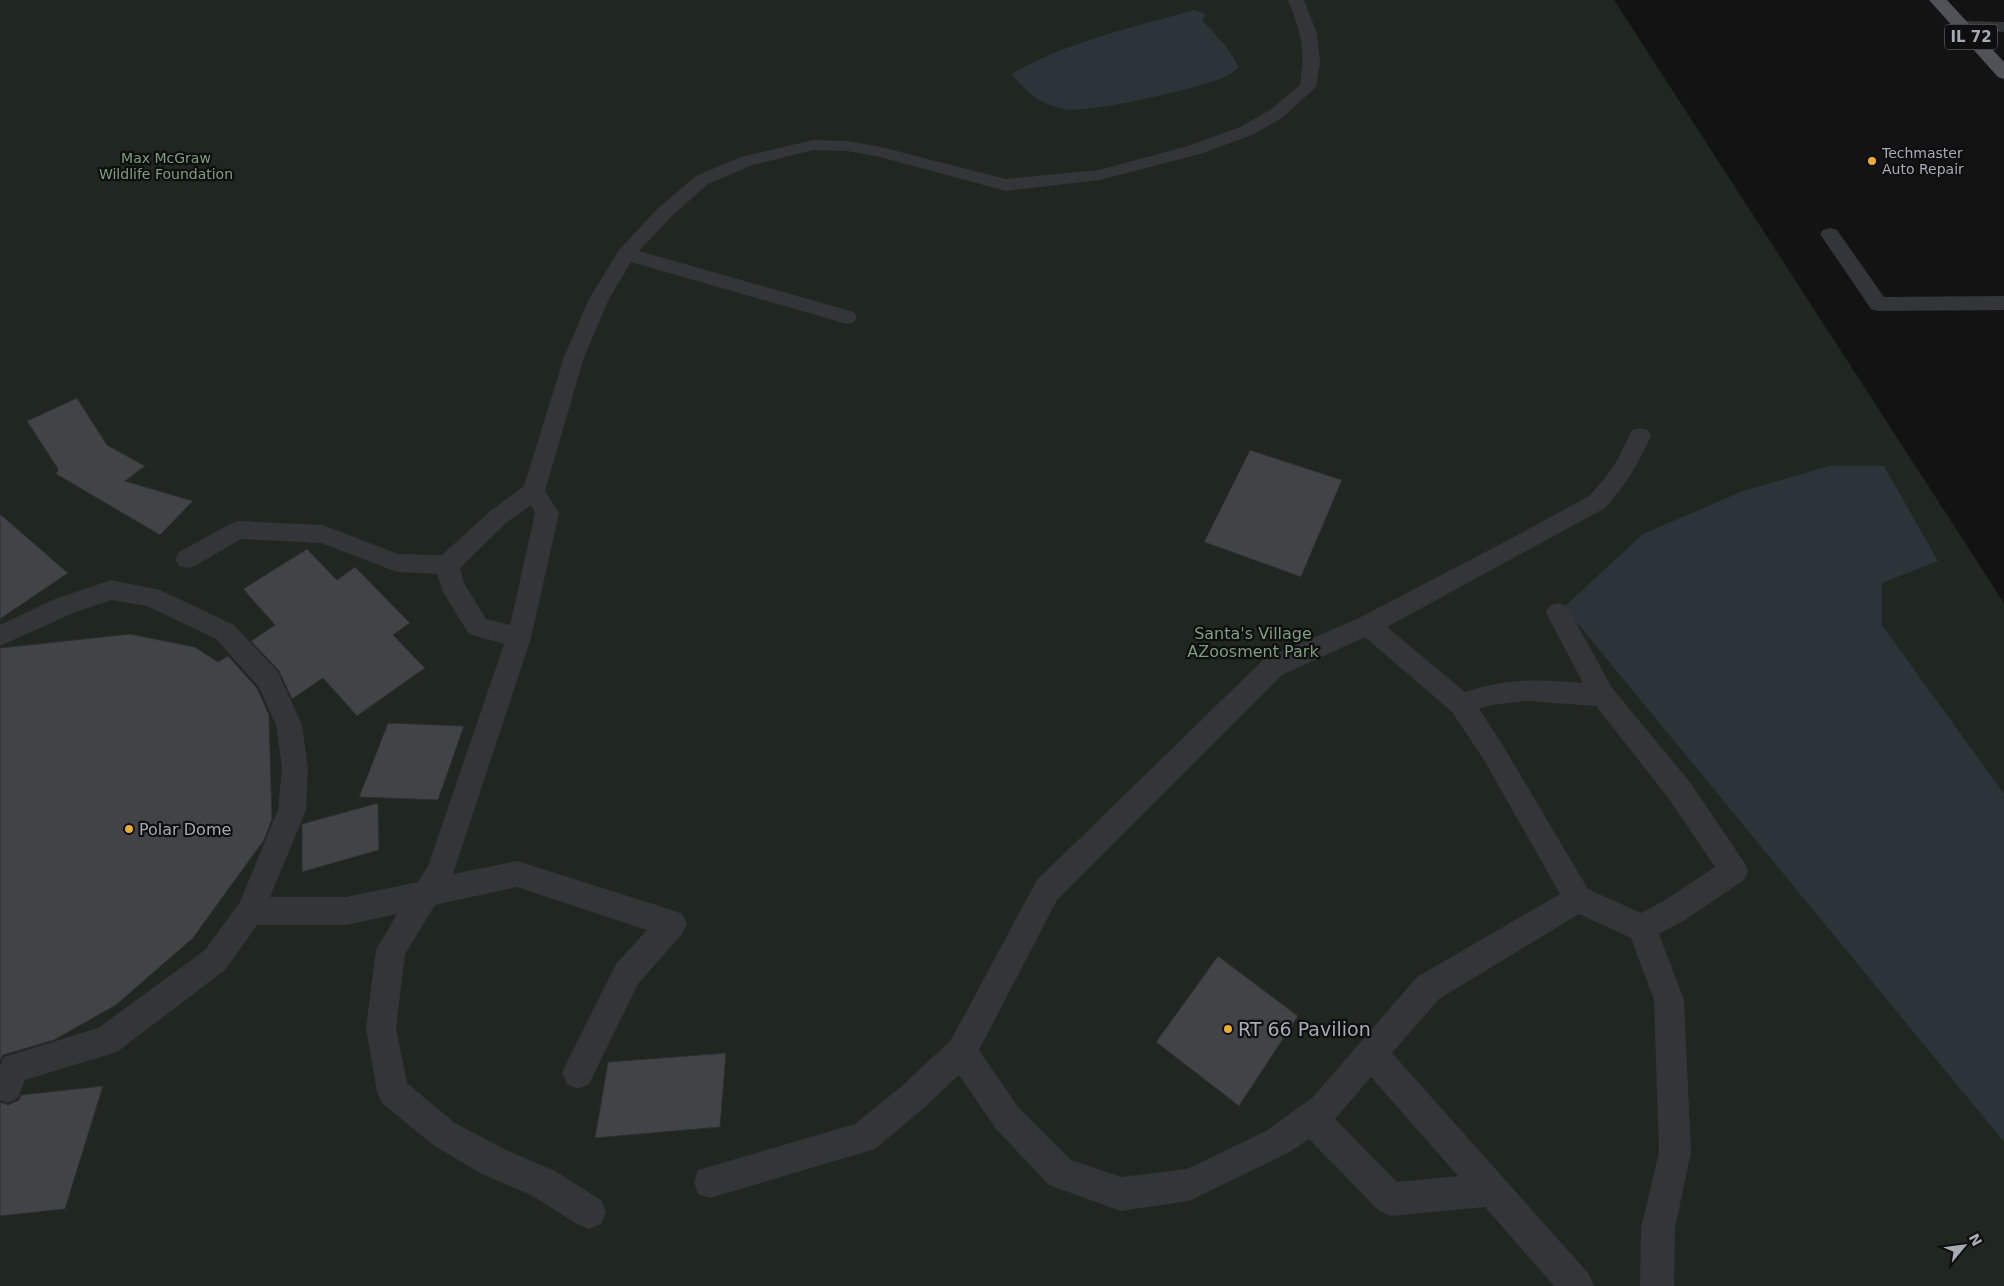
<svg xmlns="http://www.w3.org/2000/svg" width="2004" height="1286" font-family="'DejaVu Sans',sans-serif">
<rect width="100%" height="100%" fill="#131314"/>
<path fill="#1f2720" d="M0 0H1614L2004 603V1286H0Z"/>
<path fill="#2c3339" d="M1194 10 1206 14 1202 20 1225 45 1239 67C1235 70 1231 74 1227 76 1206 87 1084 115 1063 109 1035 102 1030 94 1011 74 1067 42 1133 27 1194 10Z
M1829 466H1884L1938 561 1882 583V625L2004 794V1142L1564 607 1643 534 1743 491Z"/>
<path fill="#424347" stroke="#2d2d30" d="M77 398 107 445 145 466 125 481 193 501 160 535 56 474 58 469 27 421Z
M1250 450 1342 480 1301 577 1204 542Z
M0 514 68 573 0 619Z
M307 549 337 580 355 567 410 623 393 635 425 668 357 716 323 678 292 699 279 671 251 641 275 625 243 589Z
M130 634 195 647 218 662 228 656 257 688 269 715 272 819 264 840 193 938 116 1005 54 1040 3 1055 0 1061V648Z
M388 723 464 726 438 800 359 797Z
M378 803 379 850 302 872V824Z
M1218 956 1298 1016 1239 1106 1156 1042Z
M726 1053 720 1127 595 1138 608 1062Z
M103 1086 65 1209 0 1216V1102L8 1105 19 1100 21 1095Z"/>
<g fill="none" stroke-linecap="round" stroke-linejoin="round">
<path fill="#343539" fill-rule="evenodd" d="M1288 0H1304L1317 34 1320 63 1316 87 1282 118 1252 135 1200 154 1100 180 1006 191 880 157 847 151 813 150 753 165 708 184 672 216 639 251 854 312 857 317 854 322 847 324 631 262 609 299 584 357 545 491 559 513 531 638 453 874 517 861 672 910 682 914 687 924 682 934 638 984 589 1084 578 1089 567 1084 562 1073 567 1062 616 964 647 930 517 887 435 905 405 954 396 1028 407 1083 455 1123 506 1150 555 1171 601 1200 606 1212 601 1224 589 1229 577 1224 531 1195 482 1174 433 1145 382 1103 377 1092 366 1028 376 950 397 914 346 925H257L225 970 117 1052 25 1080 18 1098 7 1103 0 1100V1066L4 1057 98 1028 205 950 240 902 278 810 282 768 276 725 259 687 216 639 147 606 111 600 73 613 0 646V625L55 599 111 580 160 590 234 625 278 672 302 725 308 768 306 810 270 897H346L418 882 428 866 504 644 469 634 443 592 437 574 397 572 321 543 241 539 195 566 187 568 179 566 175 559 179 552 230 524 238 521 323 525 398 554 442 555 489 512 524 486 564 357 589 299 619 250 658 208 696 176 741 157 813 140 847 141 881 147 1006 179 1099 170 1188 146 1240 127 1270 110 1300 85C1306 50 1301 33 1288 0ZM531 505 535 513 510 625 486 619 464 583 460 568 505 524Z
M1961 21 2004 22V32L1955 29 1953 26 1955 23Z
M1830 228 1837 230 1884 297 2004 296V310L1878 311 1871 309 1820 234 1823 230Z
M1640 428 1648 430 1651 436C1639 463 1625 486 1605 508L1387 627 1465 692C1510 677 1537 680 1583 683L1546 613 1549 606 1558 603 1567 606 1612 688 1689 781 1744 862 1748 871 1744 880 1685 920 1659 934 1684 1000 1691 1152 1675 1228 1674 1286H1640L1641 1228 1659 1152 1654 1000 1631 938 1579 914 1439 999 1392 1053 1589 1274 1594 1286H1554L1485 1207 1391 1216 1379 1211 1309 1139 1288 1153 1189 1201 1121 1211 1049 1185 996 1129 959 1075 925 1107 875 1149 710 1198 698 1194 694 1182 698 1170 855 1124 903 1085 951 1040 1037 880 1264 659 1359 618 1514 537 1589 496 1606 477 1618 459 1632 430ZM1365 637 1452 712 1484 760 1560 894 1417 977 1313 1097 1266 1131 1187 1169 1121 1177 1071 1160 1018 1107 979 1050 1057 900 1282 675ZM1526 701 1596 706 1669 799 1715 867 1665 900 1641 913 1588 889 1502 744 1479 709 1491 705ZM1371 1077 1458 1176 1397 1182 1335 1119Z"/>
<path fill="#505258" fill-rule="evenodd" d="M1929 0H1947L2004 62V79L1998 77Z"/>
</g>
<g fill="#e9ad37" stroke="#0e0e0f" stroke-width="2">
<circle cx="1872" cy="161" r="5"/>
<circle cx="129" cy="829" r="5"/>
<circle cx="1228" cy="1029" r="5"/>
</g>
<g text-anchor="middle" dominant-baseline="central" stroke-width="4.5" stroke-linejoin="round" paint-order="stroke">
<g font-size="14" fill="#a5aab4" stroke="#0e0e0f" text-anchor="start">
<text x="1882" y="153">Techmaster<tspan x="1882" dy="16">Auto Repair</tspan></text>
</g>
<g font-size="14" fill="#7d9f7f" stroke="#0e0e0f">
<text x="166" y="158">Max McGraw<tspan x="166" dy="16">Wildlife Foundation</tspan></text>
</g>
<rect fill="#0e0e0f" stroke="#787b82" stroke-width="1" x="1945" y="24.5" width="52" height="25" rx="4"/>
<g font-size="15" font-weight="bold" fill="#a5aab4">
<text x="1971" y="37">IL 72</text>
</g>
<g font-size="16" fill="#7d9f7f" stroke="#0e0e0f">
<text x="1253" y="633">Santa's Village<tspan x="1253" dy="18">AZoosment Park</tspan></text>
</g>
<g font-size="16" fill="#a5aab4" stroke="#0e0e0f" text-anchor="start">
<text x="139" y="829">Polar Dome</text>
</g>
<g font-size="19" fill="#a5aab4" stroke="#0e0e0f" text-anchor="start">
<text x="1238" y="1029">RT 66 Pavilion</text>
</g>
</g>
<g transform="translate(1964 1246) rotate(61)" stroke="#0e0e0f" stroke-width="4" paint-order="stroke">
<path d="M0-4L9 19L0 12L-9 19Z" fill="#a5aab4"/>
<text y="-8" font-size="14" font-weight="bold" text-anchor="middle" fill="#a5aab4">N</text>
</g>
</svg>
